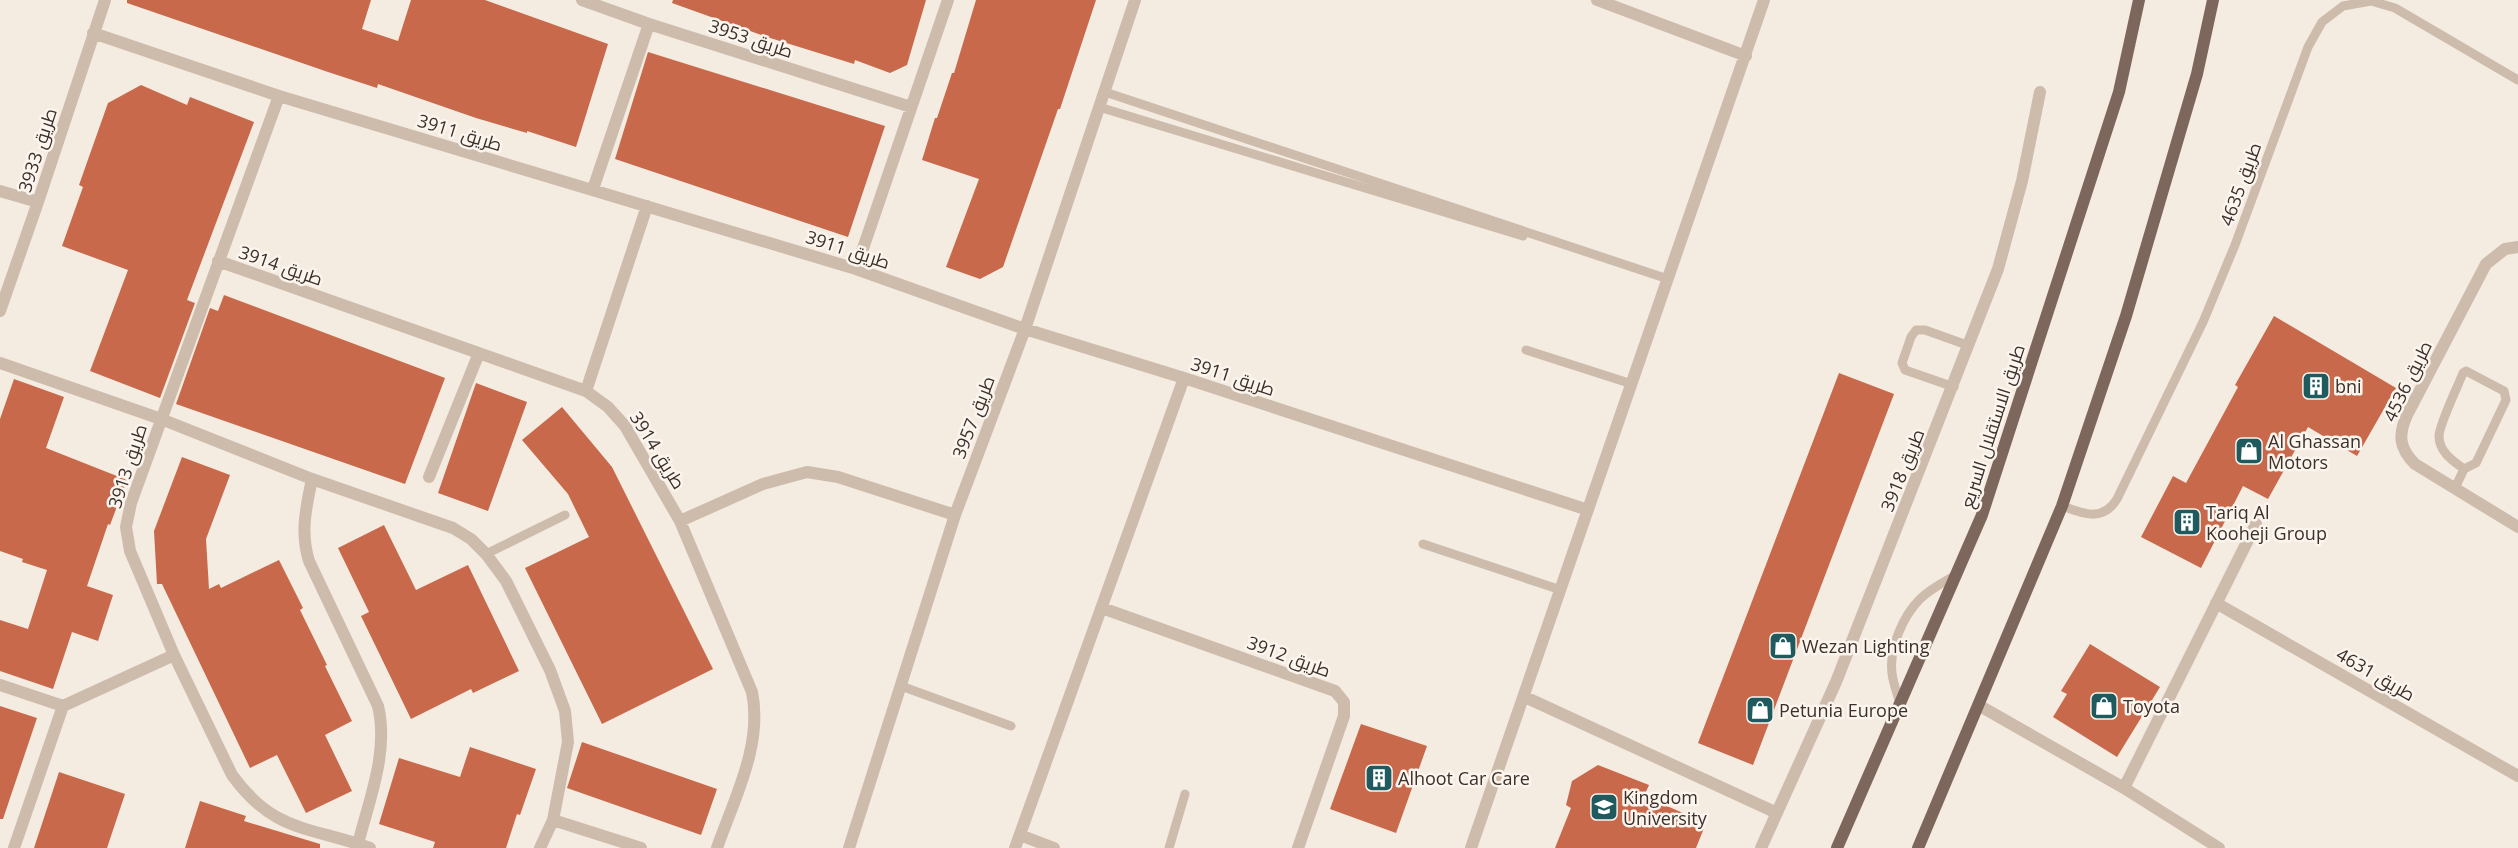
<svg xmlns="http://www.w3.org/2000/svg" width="2518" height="848" font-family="'Open Sans',Cairo,sans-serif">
<rect width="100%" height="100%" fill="#f4ebe1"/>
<path fill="#c8694b" d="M127 0H371L362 29 398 41 411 0H485L608 44 576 147 527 131V133L476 118 378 84 377 88 328 72 127 3Z
M673 0H926L907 65 890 73 855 60 854 64 767 37 672 3Z
M976 0H1096L1060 109H1058L1003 267 980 279 946 267 979 179 922 160 935 118H937L952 73H954Z
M648 52 885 126 848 237 615 159Z
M141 85 187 105 190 97 254 122 187 300 195 303 160 398 90 371 128 270 62 246 83 187 79 185 108 103Z
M224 295 445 378 405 484 176 404 210 308 218 311Z
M2274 316 2396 388 2357 456 2308 427 2268 499 2243 486 2201 568 2141 537 2173 476 2186 483 2238 387 2235 385Z
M1839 373 1894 394 1753 765 1698 743Z
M14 379 64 397 46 448 127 480 110 525 108 524 87 586 113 595 98 641 72 632 53 689 0 671V620L28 629 47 570 22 562 23 559 0 551V419Z
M476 383 527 402 488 511 438 493Z
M562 407 612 467 713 669 602 724 525 568 589 537 568 494 522 440Z
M182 457 230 475 206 539 209 589 219 584 221 588 279 560 303 608 300 610 327 665 325 666 352 721 325 735 352 791 306 813 277 755 250 768 162 584H157L154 531Z
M384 525 416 590 468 565 519 671 473 693 471 689 411 719 361 616 369 612 338 548Z
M2090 644 2160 687 2117 757 2053 717 2067 694 2061 691Z
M0 706 37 718 3 819H0Z
M1361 724 1427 746 1396 833 1330 809Z
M582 742 717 789 701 835 567 788Z
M470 747 536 769 520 815 517 814 506 848H433L435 842 379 824 399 758 460 777Z
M1598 765 1649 785 1644 796 1706 823 1696 848H1555L1571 808 1566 805 1572 781Z
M59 772 125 794 107 848H34Z
M200 801 246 816 244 821 320 844V848H185Z"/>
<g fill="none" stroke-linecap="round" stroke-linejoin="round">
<path stroke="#cdbbac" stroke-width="9" d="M1105 92 1668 279
M1099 107 1523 236
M1526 350 1632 384
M1954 387 1905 370 1902 363 1911 337 1916 330H1925L1967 345
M2455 488 2464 469 2476 463 2506 400 2504 391 2466 371 2463 373C2458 386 2439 425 2439 436 2439 452 2453 461 2464 469
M2062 506C2083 514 2103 522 2117 499L2203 322 2235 245 2308 47 2322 22 2343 6 2371 1 2395 8 2518 80
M1423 544 1561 590
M486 554 565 515
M901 686 1011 726
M1900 703C1897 693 1893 683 1892 673 1889 648 1903 616 1920 599 1930 589 1944 582 1956 575
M1169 848 1185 794"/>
<path stroke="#cdbbac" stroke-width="12" d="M582 0 649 24 911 107
M1597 0 1746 56
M93 33 279 96 856 269 1025 329 1184 378 1588 510
M279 96 131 503 126 527 130 551 174 655 232 775C274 833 309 826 370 848
M593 189 649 24
M0 191 38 202
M2518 247 2505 249 2486 264 2407 415C2398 435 2399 448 2415 464L2518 527
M218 261 586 391 608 407 625 426 680 521 752 692C763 745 734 799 717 848
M856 269 948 0
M0 311 38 202 105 0
M0 363 161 419 312 479 453 528 471 539 486 554 506 581 550 670 565 711 568 742 553 820 540 848
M586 391 647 206
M429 477 479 353
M312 479C306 508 300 532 309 561L378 706C389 752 369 800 358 844
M680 521 763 484 807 472 838 477 955 515
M2216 603 2518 776
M1102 608 1335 691 1344 702V716L1298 848
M0 685 63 706 174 655
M1525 697 1777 813
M1980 706 2124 788 2219 848
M2124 788 2256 524
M553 820 641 848
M1020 835 1054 848
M14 848 63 706
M849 848 955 515 1025 329 1135 0
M1015 848 1184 378
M1471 848 1764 0
M1761 848 1836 682 1998 269 2022 181 2040 92"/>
<path stroke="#7d675c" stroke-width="12" d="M1837 848 1982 515 2119 92 2139 0
M1918 848 2062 506 2126 316 2197 74 2213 0"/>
</g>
<defs>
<symbol id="building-square" viewBox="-11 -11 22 22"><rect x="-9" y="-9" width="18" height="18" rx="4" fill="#1f5a5e" stroke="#fbf5ee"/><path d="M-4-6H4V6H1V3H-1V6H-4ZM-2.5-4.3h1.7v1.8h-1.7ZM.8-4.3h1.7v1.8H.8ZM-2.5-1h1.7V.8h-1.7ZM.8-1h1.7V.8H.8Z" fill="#fff"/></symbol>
<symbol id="shop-square" viewBox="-11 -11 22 22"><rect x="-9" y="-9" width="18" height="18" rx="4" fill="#1f5a5e" stroke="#fbf5ee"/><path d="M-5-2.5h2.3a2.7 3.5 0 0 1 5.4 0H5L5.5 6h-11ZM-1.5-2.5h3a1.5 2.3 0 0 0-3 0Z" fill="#fff"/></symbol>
<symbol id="university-square" viewBox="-11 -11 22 22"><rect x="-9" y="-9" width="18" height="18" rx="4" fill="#1f5a5e" stroke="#fbf5ee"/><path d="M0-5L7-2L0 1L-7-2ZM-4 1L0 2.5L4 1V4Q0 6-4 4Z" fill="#fff"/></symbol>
</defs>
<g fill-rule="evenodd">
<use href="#building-square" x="2300" y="370" width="32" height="32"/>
<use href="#shop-square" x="2233" y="435" width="32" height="32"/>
<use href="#building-square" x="2171" y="506" width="32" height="32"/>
<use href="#shop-square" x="1767" y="630" width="32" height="32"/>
<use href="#shop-square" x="2088" y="690" width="32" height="32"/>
<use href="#shop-square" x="1744" y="694" width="32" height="32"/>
<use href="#building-square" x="1363" y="762" width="32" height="32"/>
<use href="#university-square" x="1588" y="791" width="32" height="32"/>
</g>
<g text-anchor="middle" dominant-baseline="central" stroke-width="5" stroke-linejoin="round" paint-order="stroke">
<g font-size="18" fill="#3b302b" stroke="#fbf5ee">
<text transform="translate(751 38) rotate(18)">طريق 3953</text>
<text transform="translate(460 132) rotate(17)">طريق 3911</text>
<text transform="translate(37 150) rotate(-72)">طريق 3933</text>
<text transform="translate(2240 184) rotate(-70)">طريق 4635</text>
<text transform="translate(848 249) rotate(18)">طريق 3911</text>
<text transform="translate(281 265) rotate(19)">طريق 3914</text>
<text transform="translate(1233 376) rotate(18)">طريق 3911</text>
<text transform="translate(2407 381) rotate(-64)">طريق 4536</text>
<text transform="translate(973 417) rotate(-69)">طريق 3957</text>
<text transform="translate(1992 426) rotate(-72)">طريق الاستقلال السريع</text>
<text transform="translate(658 450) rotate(58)">طريق 3914</text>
<text transform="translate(127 466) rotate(-72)">طريق 3913</text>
<text transform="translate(1902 470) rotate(-68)">طريق 3918</text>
<text transform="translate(1289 656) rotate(20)">طريق 3912</text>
<text transform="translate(2376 674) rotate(30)">طريق 4631</text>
</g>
<g font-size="18" fill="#3b302b" stroke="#fbf5ee" text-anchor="start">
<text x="2335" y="386">bni</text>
<text x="2268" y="441">Al Ghassan<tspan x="2268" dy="21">Motors</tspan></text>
<text x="2206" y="512">Tariq Al<tspan x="2206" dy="21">Kooheji Group</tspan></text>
<text x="1802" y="646">Wezan Lighting</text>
<text x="2123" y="706">Toyota</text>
<text x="1779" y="710">Petunia Europe</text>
<text x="1398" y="778">Alhoot Car Care</text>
<text x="1623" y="797">Kingdom<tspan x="1623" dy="21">University</tspan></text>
</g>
</g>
</svg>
